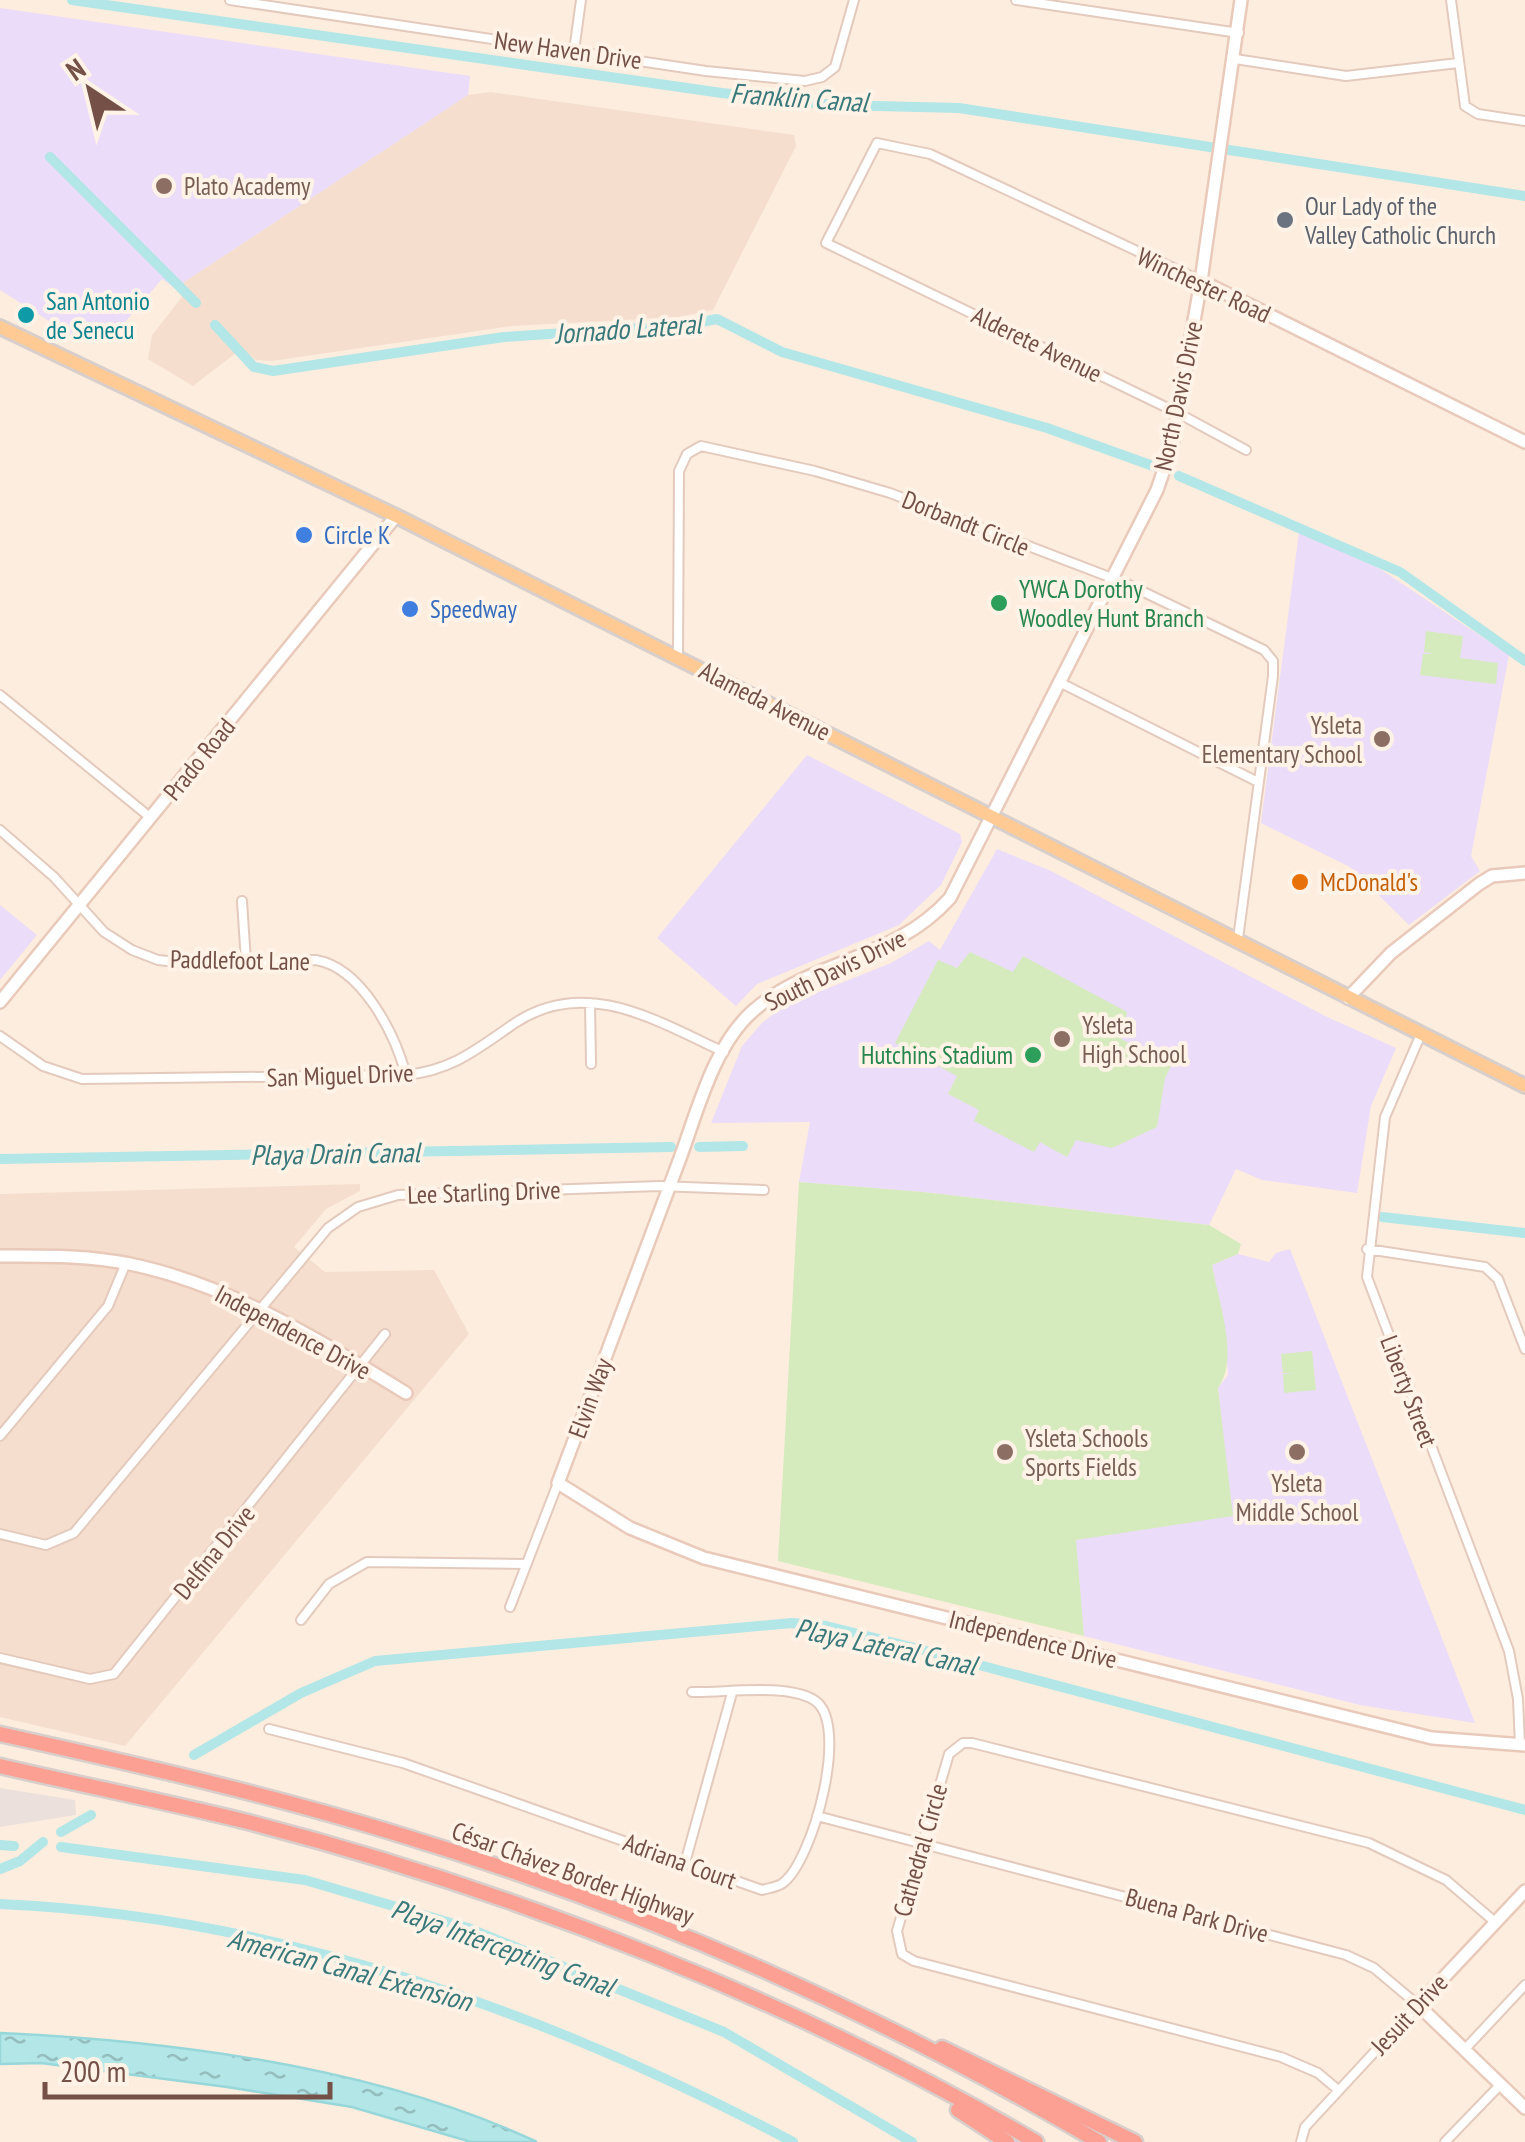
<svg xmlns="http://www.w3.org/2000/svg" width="1525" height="2142" font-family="'PT Sans Narrow',sans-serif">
<defs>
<pattern id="water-ripples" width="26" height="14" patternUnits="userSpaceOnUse" patternTransform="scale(2.5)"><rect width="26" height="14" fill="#b3e6e7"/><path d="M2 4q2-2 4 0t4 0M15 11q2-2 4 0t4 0" fill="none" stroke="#96bdbd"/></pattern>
</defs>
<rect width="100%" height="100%" fill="#fdedde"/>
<path fill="#f5decd" d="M491 92 794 135 796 146 713 310 679 317 512 326 272 361 256 360 241 349 193 386 148 359 152 335 182 297 175 288 468 95Z
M360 1184V1191L326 1209 294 1247 325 1272 434 1270 469 1334 125 1746 0 1717V1194Z"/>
<path fill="#ebe0db" d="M0 1788 75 1800 76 1815 0 1827Z"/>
<path fill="#ebdcf9" d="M0 8 470 76 468 95 175 288 162 279 108 342 81 341 0 290Z
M1299 532 1380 569 1509 655 1471 856 1480 871 1409 925 1350 867 1261 823Z
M807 755 960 834 962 842 941 885 899 925 757 984 736 1006 657 938Z
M997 849 1051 871 1325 1016 1396 1048 1371 1106 1357 1193 1262 1180 1236 1169 1209 1225 923 1192 799 1182 810 1122 711 1123 742 1046 762 1023 784 1006 891 963 929 941 940 950Z
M0 905 37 935 0 980Z
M1290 1249 1475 1723 1360 1705 1084 1636 1075 1540 1232 1515 1218 1388 1228 1375 1225 1336 1212 1265 1238 1254 1269 1262 1276 1253Z"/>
<path fill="#d5ebbd" d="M1426 631 1463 636 1460 658 1498 663 1496 684 1420 675 1423 654H1433L1424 652Z
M970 952 1013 972 1023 956 1127 1012 1121 1039 1171 1066 1165 1078 1157 1127 1112 1148 1076 1140 1067 1157 1040 1142 1034 1152 974 1121 979 1110 948 1094 957 1076 895 1043 938 960 957 968Z
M799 1182 923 1192 1209 1225 1241 1244 1238 1254 1212 1265C1218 1301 1240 1358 1218 1388L1233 1516 1076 1540 1084 1636 778 1561Z
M1312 1351 1316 1390 1284 1393 1283 1374 1295 1373H1283L1281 1354Z"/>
<path fill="url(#water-ripples)" stroke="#98d7d9" stroke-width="2.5" d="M0 2033C176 2041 377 2067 537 2142H471L352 2107 227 2087 41 2063 0 2064Z"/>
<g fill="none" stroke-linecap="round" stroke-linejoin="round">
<path stroke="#b3e6e7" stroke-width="10" d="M72 0 722 93 835 105 959 108 1525 196
M50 157 196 303
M215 325 254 367 273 371 504 337 685 325 717 319 782 352 1047 428 1156 467
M1179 476 1400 572 1525 661
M699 1147 743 1146
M0 1159 671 1147
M1382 1217 1525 1233
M194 1755 301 1693 375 1661 792 1623 826 1626 919 1649 1525 1810
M61 1832 91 1815
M0 1845 14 1846
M61 1847 305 1880 468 1928 724 2032 912 2142
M0 1869 20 1861 43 1842
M0 1904C280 1916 548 2013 793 2142"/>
<defs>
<path id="street" d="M230 0 706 71 805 81 822 77 835 67 854 0
M1016 0 1239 33
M1451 0 1465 106 1478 114 1525 121
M574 51 581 0
M1235 59 1346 76 1458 63
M1201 281 930 154 877 143 826 243 1176 412 1246 450
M678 657 679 471 687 454 701 446 815 471 890 493 1125 583 1264 650 1273 661V676L1238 939
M1061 683 1258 782
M0 695 151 818
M0 830 54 877 104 932 132 950 158 960 196 964 316 960C362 968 395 1034 406 1075
M242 901 246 962
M590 1003 591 1064
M1421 1034 1385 1117 1367 1277 1509 1651 1518 1699 1520 1745
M0 1036 43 1066 82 1079 406 1075C453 1070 477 1049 515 1023 586 976 657 1021 724 1052
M1367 1249 1485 1267 1498 1279 1525 1349
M0 1436 108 1306 126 1263
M0 1534 46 1545 74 1533 328 1228 358 1207 398 1195 659 1186 764 1190
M510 1607 558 1483
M301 1620 329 1584 367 1562 526 1564
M0 1658 90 1679 114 1674 385 1334
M269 1729 403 1763 762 1890C769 1888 778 1887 783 1883 813 1861 851 1722 814 1700 786 1683 725 1693 692 1692
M817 1816 1346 1955 1374 1968 1418 2005 1305 2127 1301 2142
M685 1863 732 1693
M1465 2049 1525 1985
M1337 2089 1318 2073 1281 2057 914 1961 902 1954 897 1931 949 1754 963 1743H972L1369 1843 1446 1880 1495 1922
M1445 2142 1500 2085"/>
<path id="secondary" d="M1241 0 1201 281 1172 446 1157 490 950 898C894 961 812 959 753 1011 713 1046 697 1113 679 1161 639 1268 598 1376 558 1483L630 1528 704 1558 1432 1738 1525 1745
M1201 281 1525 442
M1348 998 1391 953 1479 884 1492 876 1525 873
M0 1002 396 516
M0 1256C44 1256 87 1255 130 1264 230 1285 320 1340 406 1393
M1525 1891 1418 2005 1525 2108"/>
<path id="primary" d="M0 327 396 516 1525 1086"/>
<path id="highway" d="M0 1734C131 1763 262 1793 391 1832 637 1906 877 2012 1099 2142
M0 1766C81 1785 163 1801 244 1821 513 1890 796 2001 1036 2142
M942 2048 1135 2142
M958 2110 1007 2142"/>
</defs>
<use href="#street" stroke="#e3cabd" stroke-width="12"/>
<use href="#secondary" stroke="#e9caba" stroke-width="16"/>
<use href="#primary" stroke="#d8cecb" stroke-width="18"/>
<use href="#highway" stroke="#d8cecb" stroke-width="19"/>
<use href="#street" stroke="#fff" stroke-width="8"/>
<use href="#secondary" stroke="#fff" stroke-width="11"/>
<use href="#primary" stroke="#ffca94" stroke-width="12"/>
<use href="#highway" stroke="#fba092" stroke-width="14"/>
</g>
<g fill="#8d6e63" stroke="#fff2e6" stroke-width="4">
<circle cx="164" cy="186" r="10"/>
<circle cx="1382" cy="739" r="10"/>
<circle cx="1062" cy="1039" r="10"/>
<circle cx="1005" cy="1452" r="10"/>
<circle cx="1297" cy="1452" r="10"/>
</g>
<circle fill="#6b7280" stroke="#fff2e6" stroke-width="4" cx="1285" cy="220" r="10"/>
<circle fill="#0f9aa8" stroke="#fff2e6" stroke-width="4" cx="26" cy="315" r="10"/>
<g fill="#3f7fe0" stroke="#fff2e6" stroke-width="4">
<circle cx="304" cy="535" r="10"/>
<circle cx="410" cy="609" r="10"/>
</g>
<g fill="#2e9e5b" stroke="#fff2e6" stroke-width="4">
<circle cx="999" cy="603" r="10"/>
<circle cx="1033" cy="1055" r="10"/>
</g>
<circle fill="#e8710a" stroke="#fff2e6" stroke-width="4" cx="1300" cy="882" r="10"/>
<g text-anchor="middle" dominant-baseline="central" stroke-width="8" stroke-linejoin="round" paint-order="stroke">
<g font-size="25" fill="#745046" stroke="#fff2e6">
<text transform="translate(568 50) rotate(8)">New Haven Drive</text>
<text transform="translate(1204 285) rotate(25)">Winchester Road</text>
<text transform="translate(1037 344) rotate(26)">Alderete Avenue</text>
<text transform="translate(1178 396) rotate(-78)">North Davis Drive</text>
<text transform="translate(966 523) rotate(22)">Dorbandt Circle</text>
<text transform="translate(765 701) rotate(27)">Alameda Avenue</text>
<text transform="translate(199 759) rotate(-51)">Prado Road</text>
<text transform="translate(240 960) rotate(1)">Paddlefoot Lane</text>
<text transform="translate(835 970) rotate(-26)">South Davis Drive</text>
<text transform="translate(340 1075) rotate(-2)">San Miguel Drive</text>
<text transform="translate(484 1192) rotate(-2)">Lee Starling Drive</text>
<text transform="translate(293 1332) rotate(28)">Independence Drive</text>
<text transform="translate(1409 1391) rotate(69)">Liberty Street</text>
<text transform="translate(590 1398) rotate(-70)">Elvin Way</text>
<text transform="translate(214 1552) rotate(-51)">Delfina Drive</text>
<text transform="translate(1033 1639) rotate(14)">Independence Drive</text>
<text transform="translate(920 1850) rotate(-74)">Cathedral Circle</text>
<text transform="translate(680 1861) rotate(20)">Adriana Court</text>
<text transform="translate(573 1873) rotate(20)">César Chávez Border Highway</text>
<text transform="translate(1197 1915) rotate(15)">Buena Park Drive</text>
<text transform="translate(1409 2014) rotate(-47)">Jesuit Drive</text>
</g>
<g font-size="25" fill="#785e54" stroke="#fff2e6" text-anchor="start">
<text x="184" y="186">Plato Academy</text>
<text x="1362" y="725" text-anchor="end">Ysleta<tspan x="1362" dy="29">Elementary School</tspan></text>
<text x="1082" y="1025">Ysleta<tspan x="1082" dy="29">High School</tspan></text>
<text x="1025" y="1438">Ysleta Schools<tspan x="1025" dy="29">Sports Fields</tspan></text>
<text x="1297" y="1483" text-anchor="middle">Ysleta<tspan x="1297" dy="29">Middle School</tspan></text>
</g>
<g font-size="25" fill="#5b616d" stroke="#fff2e6" text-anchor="start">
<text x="1305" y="206">Our Lady of the<tspan x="1305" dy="29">Valley Catholic Church</tspan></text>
</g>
<g font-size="25" fill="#0d838f" stroke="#fff2e6" text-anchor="start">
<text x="46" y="301">San Antonio<tspan x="46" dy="29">de Senecu</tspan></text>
</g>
<g font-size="25" fill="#366cbe" stroke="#fff2e6" text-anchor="start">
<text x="324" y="535">Circle K</text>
<text x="430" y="609">Speedway</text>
</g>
<g font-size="25" fill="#27864d" stroke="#fff2e6" text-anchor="start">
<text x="1019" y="589">YWCA Dorothy<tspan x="1019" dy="29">Woodley Hunt Branch</tspan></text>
<text x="1013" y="1055" text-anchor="end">Hutchins Stadium</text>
</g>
<g font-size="25" fill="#c56008" stroke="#fff2e6" text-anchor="start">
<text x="1320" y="882">McDonald's</text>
</g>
<g font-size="28" font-style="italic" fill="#39787b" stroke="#fff2e6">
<text transform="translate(799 97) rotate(4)">Franklin Canal</text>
<text transform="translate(628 328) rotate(-4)">Jornado Lateral</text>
<text transform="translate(335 1153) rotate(-1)">Playa Drain Canal</text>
<text transform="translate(886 1646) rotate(12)">Playa Lateral Canal</text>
<text transform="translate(503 1947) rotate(20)">Playa Intercepting Canal</text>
<text transform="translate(350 1969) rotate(15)">American Canal Extension</text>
</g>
</g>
<g transform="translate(90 90) rotate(325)" stroke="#fff2e6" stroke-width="8" paint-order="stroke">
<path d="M0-8L18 38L0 25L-18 38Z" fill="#745046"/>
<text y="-15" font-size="28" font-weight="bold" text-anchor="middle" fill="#745046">N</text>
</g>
<path d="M45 2082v15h285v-15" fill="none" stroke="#745046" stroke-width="5"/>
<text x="60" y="2082" font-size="30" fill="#745046" stroke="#fff2e6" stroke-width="8" paint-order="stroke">200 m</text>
</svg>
